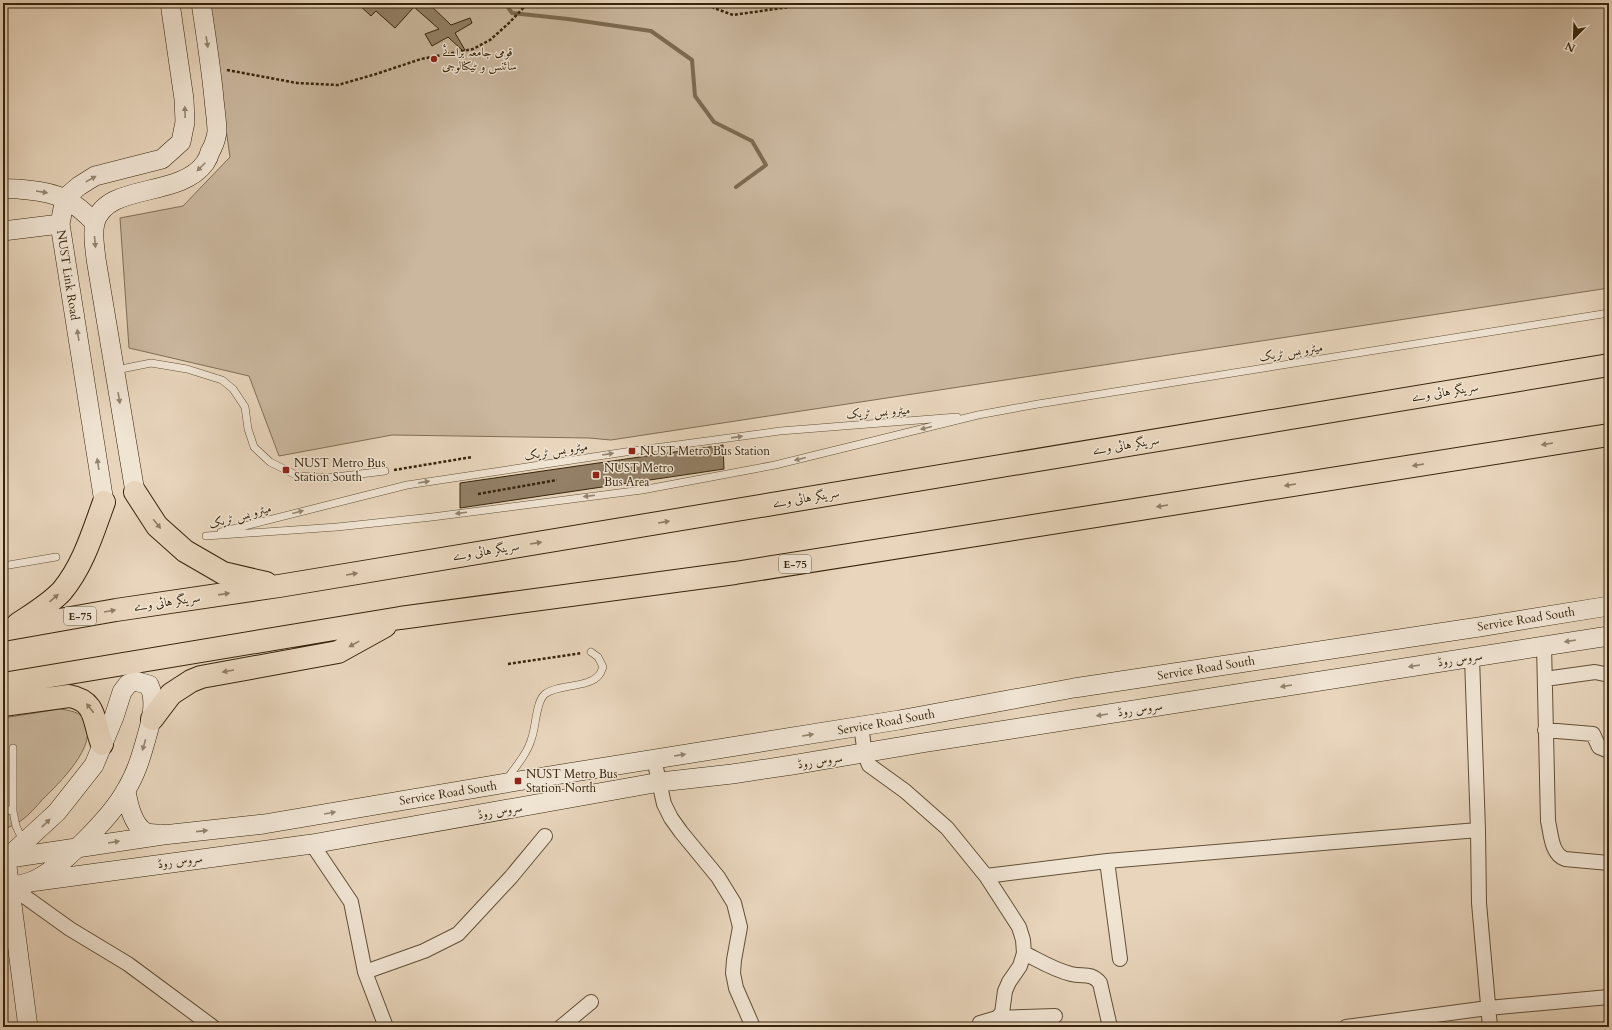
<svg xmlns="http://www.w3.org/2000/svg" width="1612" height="1030" font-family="Cardo,Amiri,serif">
<rect width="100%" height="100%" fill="#e8d5bc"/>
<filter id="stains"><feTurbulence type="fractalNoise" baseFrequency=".005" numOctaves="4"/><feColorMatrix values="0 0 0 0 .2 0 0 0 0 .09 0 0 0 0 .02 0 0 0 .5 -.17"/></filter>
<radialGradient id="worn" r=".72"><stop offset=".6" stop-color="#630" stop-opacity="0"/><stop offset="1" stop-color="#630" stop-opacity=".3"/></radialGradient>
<path fill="#cab79e" stroke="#806e54" d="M208 3H1609V288L611 440 589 438 392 435 279 456 249 376 129 348 120 218 183 206 230 157Z
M60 709C68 710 81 712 85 720 99 746 58 784 42 800 36 807 29 815 22 820 16 824 9 827 3 830V718Z"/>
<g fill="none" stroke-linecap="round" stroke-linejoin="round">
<path stroke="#7c6a51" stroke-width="4" d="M505 3 512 13 568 19 651 31 692 60 695 96 714 122 752 141 766 165 736 187"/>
</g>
<path fill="#938067" stroke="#36240b" d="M357 3H428L451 25 470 18 472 23 455 33 465 50 463 51 448 37 432 46 425 34 439 29 414 7 395 28 376 11 371 16Z
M723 445 724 469 460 508V483Z"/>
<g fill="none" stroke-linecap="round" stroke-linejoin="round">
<defs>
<path id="lane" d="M116 370 151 363 187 369 222 380 233 389 245 407 248 429 254 447 270 462 298 476 327 478 385 471
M221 532 407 485 632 451 780 431 957 417
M206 536 337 527 432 517 642 490 775 465 978 415 1038 404 1609 313
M3 566 56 557
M13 748V811L16 826 23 841
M507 779C516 766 528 753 532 737 536 726 536 701 545 694 558 684 589 688 599 675 601 673 602 669 603 667L598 657 591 652
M3 809 13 811"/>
<path id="street" d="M1544 645 1548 821C1551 833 1551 854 1565 859L1609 863
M1472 658 1478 830 1479 903 1490 1027
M1545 679 1595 672 1609 675
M861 726 865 754 869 765 905 791 947 828 986 876 1019 927 1023 940 1024 953 1020 966 1009 982 1005 991 1002 1013 997 1018 980 1023V1027
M1545 730 1593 734 1599 747 1609 751
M654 759 664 804 671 818 681 832 718 877 734 903 740 927 734 960 733 973 736 988 753 1027
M312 844 351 902 365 972 386 1027
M1107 861 1120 959
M986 876 1107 861 1478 830
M10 886 70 929 128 964 213 1027
M1024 953C1040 961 1054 970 1071 974 1083 977 1091 972 1100 983L1110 1027
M365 972 424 951 458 934 511 877 545 836
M997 1018 1055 1016
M561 1027 591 1002
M1346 1027 1488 1008 1609 997"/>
<path id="secondary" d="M3 189C11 188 20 189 28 190 59 193 73 200 95 223
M3 231 60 224
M135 492 96 259C95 248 92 234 95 223 106 182 179 199 205 163 207 160 209 156 210 152 213 147 216 139 217 132 217 122 215 110 214 99 211 67 206 35 201 3
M104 502 60 224 65 198 79 186 95 176 162 159 181 142 185 122 184 99 170 3
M126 791C128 803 133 825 145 832 149 834 157 834 162 834
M3 859 163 835 264 824 518 781 899 720 1074 688 1479 627 1609 606
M6 859 28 1027
M30 882 312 844 660 782 732 774 792 765 922 743 1609 636
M3 888C12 886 22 885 30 882 58 872 112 816 126 790 136 774 141 757 146 739 151 722 157 702 149 685L135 681 128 684 122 692 114 717 94 765 57 812 6 859"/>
<path id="highway" d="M135 492 157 526 185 551 223 573 266 583
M18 624C33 614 50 604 62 591 83 566 93 532 104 502
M3 630 116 610 279 586 1609 365
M3 684 400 618 735 573 1609 435
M3 705 69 696C98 701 93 723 102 744
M152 719 171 694 191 681 201 677 338 652 385 626"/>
</defs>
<use href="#lane" stroke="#625037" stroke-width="8"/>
<use href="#street" stroke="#625037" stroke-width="16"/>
<use href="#secondary" stroke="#36240b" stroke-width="20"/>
<use href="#highway" stroke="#36240b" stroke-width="24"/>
<path stroke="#36240b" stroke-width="2.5" stroke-dasharray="3 2" stroke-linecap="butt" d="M708 3 714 8 733 15 817 3
M227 70 297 83 338 85 376 74 421 59 473 49 490 40 508 24 528 3
M394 470 472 457
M478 494 557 480
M508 664 582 653"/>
<use href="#lane" stroke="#f0e4d3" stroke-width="7"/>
<use href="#street" stroke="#f0e4d3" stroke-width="14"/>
<use href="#secondary" stroke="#f0e4d3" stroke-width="19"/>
<use href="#highway" stroke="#e8d5bc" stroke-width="22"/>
</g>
<defs><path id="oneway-solid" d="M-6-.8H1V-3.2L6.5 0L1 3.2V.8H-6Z"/></defs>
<g fill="#93846f">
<use href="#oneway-solid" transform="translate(207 42) rotate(81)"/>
<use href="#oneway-solid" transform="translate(185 112) rotate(-92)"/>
<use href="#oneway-solid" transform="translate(201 167) rotate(135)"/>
<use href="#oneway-solid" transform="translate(91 179) rotate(-29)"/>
<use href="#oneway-solid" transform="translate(42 192) rotate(9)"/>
<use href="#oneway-solid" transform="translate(95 242) rotate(85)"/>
<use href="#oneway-solid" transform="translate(78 335) rotate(-99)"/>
<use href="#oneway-solid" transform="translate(119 398) rotate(81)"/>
<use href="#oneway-solid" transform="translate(926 428) rotate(166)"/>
<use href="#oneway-solid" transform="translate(737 437) rotate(-8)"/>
<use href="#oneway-solid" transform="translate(608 454) rotate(-9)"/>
<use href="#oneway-solid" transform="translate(800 459) rotate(166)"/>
<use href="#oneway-solid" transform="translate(98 464) rotate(-99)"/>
<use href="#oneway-solid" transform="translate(424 482) rotate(-9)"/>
<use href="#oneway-solid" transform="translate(589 496) rotate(173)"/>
<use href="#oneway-solid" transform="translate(298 512) rotate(-15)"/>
<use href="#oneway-solid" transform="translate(461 513) rotate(173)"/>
<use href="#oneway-solid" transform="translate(1570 641) rotate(171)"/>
<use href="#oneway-solid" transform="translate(1414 666) rotate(171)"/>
<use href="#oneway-solid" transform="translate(1286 686) rotate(171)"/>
<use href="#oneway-solid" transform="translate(1102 715) rotate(171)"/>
<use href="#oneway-solid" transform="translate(808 735) rotate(-9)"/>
<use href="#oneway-solid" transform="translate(144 745) rotate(106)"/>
<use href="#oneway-solid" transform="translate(680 755) rotate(-9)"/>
<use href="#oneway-solid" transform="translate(330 813) rotate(-10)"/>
<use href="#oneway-solid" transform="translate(46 823) rotate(-44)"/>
<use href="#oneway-solid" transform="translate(202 831) rotate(-6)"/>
<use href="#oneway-solid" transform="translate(114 842) rotate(-9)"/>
</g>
<g fill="#8f7c64">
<use href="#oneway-solid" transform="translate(1547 444) rotate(171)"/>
<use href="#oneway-solid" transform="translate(1418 465) rotate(171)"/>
<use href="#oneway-solid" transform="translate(1290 485) rotate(171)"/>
<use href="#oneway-solid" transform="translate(1162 506) rotate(171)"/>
<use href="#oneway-solid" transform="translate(664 522) rotate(-9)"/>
<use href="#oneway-solid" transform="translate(157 524) rotate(51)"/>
<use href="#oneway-solid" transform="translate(536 543) rotate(-9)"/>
<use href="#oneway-solid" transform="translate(352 574) rotate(-9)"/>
<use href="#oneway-solid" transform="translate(224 594) rotate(-8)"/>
<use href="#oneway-solid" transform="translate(54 598) rotate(-41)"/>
<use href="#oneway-solid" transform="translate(110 611) rotate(-10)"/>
<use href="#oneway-solid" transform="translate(354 644) rotate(151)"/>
<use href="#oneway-solid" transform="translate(228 671) rotate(170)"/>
<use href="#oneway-solid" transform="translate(90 708) rotate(-128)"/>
</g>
<g fill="#8f2418" stroke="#f0e4d3" stroke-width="1.5">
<circle cx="434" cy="59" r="4"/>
<rect x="628" y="447" width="8" height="8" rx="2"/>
<rect x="282" y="466" width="8" height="8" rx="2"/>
<rect x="592" y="471" width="8" height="8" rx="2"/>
<rect x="514" y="777" width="8" height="8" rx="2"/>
</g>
<g text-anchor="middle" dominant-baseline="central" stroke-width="3" stroke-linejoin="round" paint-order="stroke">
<g fill="#f0e4d3" stroke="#6e5e47" stroke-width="1">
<rect x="779" y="555" width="32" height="18" rx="3"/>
<rect x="64" y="607" width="32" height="18" rx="3"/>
</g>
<g font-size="11" font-weight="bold" fill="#36240b">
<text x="795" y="564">E-75</text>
<text x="80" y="616">E-75</text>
</g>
<g font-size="12" fill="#36240b" stroke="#f0e4d3" text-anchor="start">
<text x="442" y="52">قومی جامعہ برائے<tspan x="442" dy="14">سائنس و ٹیکنالوجی</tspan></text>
<text x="640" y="451">NUST Metro Bus Station</text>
<text x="294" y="463">NUST Metro Bus<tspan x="294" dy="14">Station South</tspan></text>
<text x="604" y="468">NUST Metro<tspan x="604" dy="14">Bus Area</tspan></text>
<text x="526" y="774">NUST Metro Bus<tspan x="526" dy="14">Station North</tspan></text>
</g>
<g font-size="12" fill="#36240b" stroke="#f0e4d3">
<text transform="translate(68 275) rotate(81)">NUST Link Road</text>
<text transform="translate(1291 352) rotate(-9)">میٹرو بس ٹریک</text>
<text transform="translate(1445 392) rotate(-9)">سرینگر ہائی وے</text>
<text transform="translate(878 412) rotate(-4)">میٹرو بس ٹریک</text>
<text transform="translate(1126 445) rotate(-9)">سرینگر ہائی وے</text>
<text transform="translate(556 451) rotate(-9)">میٹرو بس ٹریک</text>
<text transform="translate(806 498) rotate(-9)">سرینگر ہائی وے</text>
<text transform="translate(240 516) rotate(-15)">میٹرو بس ٹریک</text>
<text transform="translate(486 551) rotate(-9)">سرینگر ہائی وے</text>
<text transform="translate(167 602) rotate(-8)">سرینگر ہائی وے</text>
<text transform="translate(1526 619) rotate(-9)">Service Road South</text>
<text transform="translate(1460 659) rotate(-9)">سروس روڈ</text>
<text transform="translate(1206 668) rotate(-9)">Service Road South</text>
<text transform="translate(1140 709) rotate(-9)">سروس روڈ</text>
<text transform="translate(886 722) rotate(-10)">Service Road South</text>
<text transform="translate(820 761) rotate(-9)">سروس روڈ</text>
<text transform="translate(448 793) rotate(-9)">Service Road South</text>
<text transform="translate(500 811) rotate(-10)">سروس روڈ</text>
<text transform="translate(180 861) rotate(-8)">سروس روڈ</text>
</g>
</g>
<rect width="1612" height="1030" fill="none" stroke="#e8d5bc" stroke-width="16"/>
<rect x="4" y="4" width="1604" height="1022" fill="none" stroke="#36240b" stroke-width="2"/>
<rect x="8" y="8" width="1596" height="1014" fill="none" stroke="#36240b"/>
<g transform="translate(1574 38) rotate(203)" stroke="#f0e4d3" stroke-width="3" paint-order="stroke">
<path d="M0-3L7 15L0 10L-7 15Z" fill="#36240b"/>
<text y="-6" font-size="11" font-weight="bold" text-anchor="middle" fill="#36240b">N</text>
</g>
<rect width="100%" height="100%" filter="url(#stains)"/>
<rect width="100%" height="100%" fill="url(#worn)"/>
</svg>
